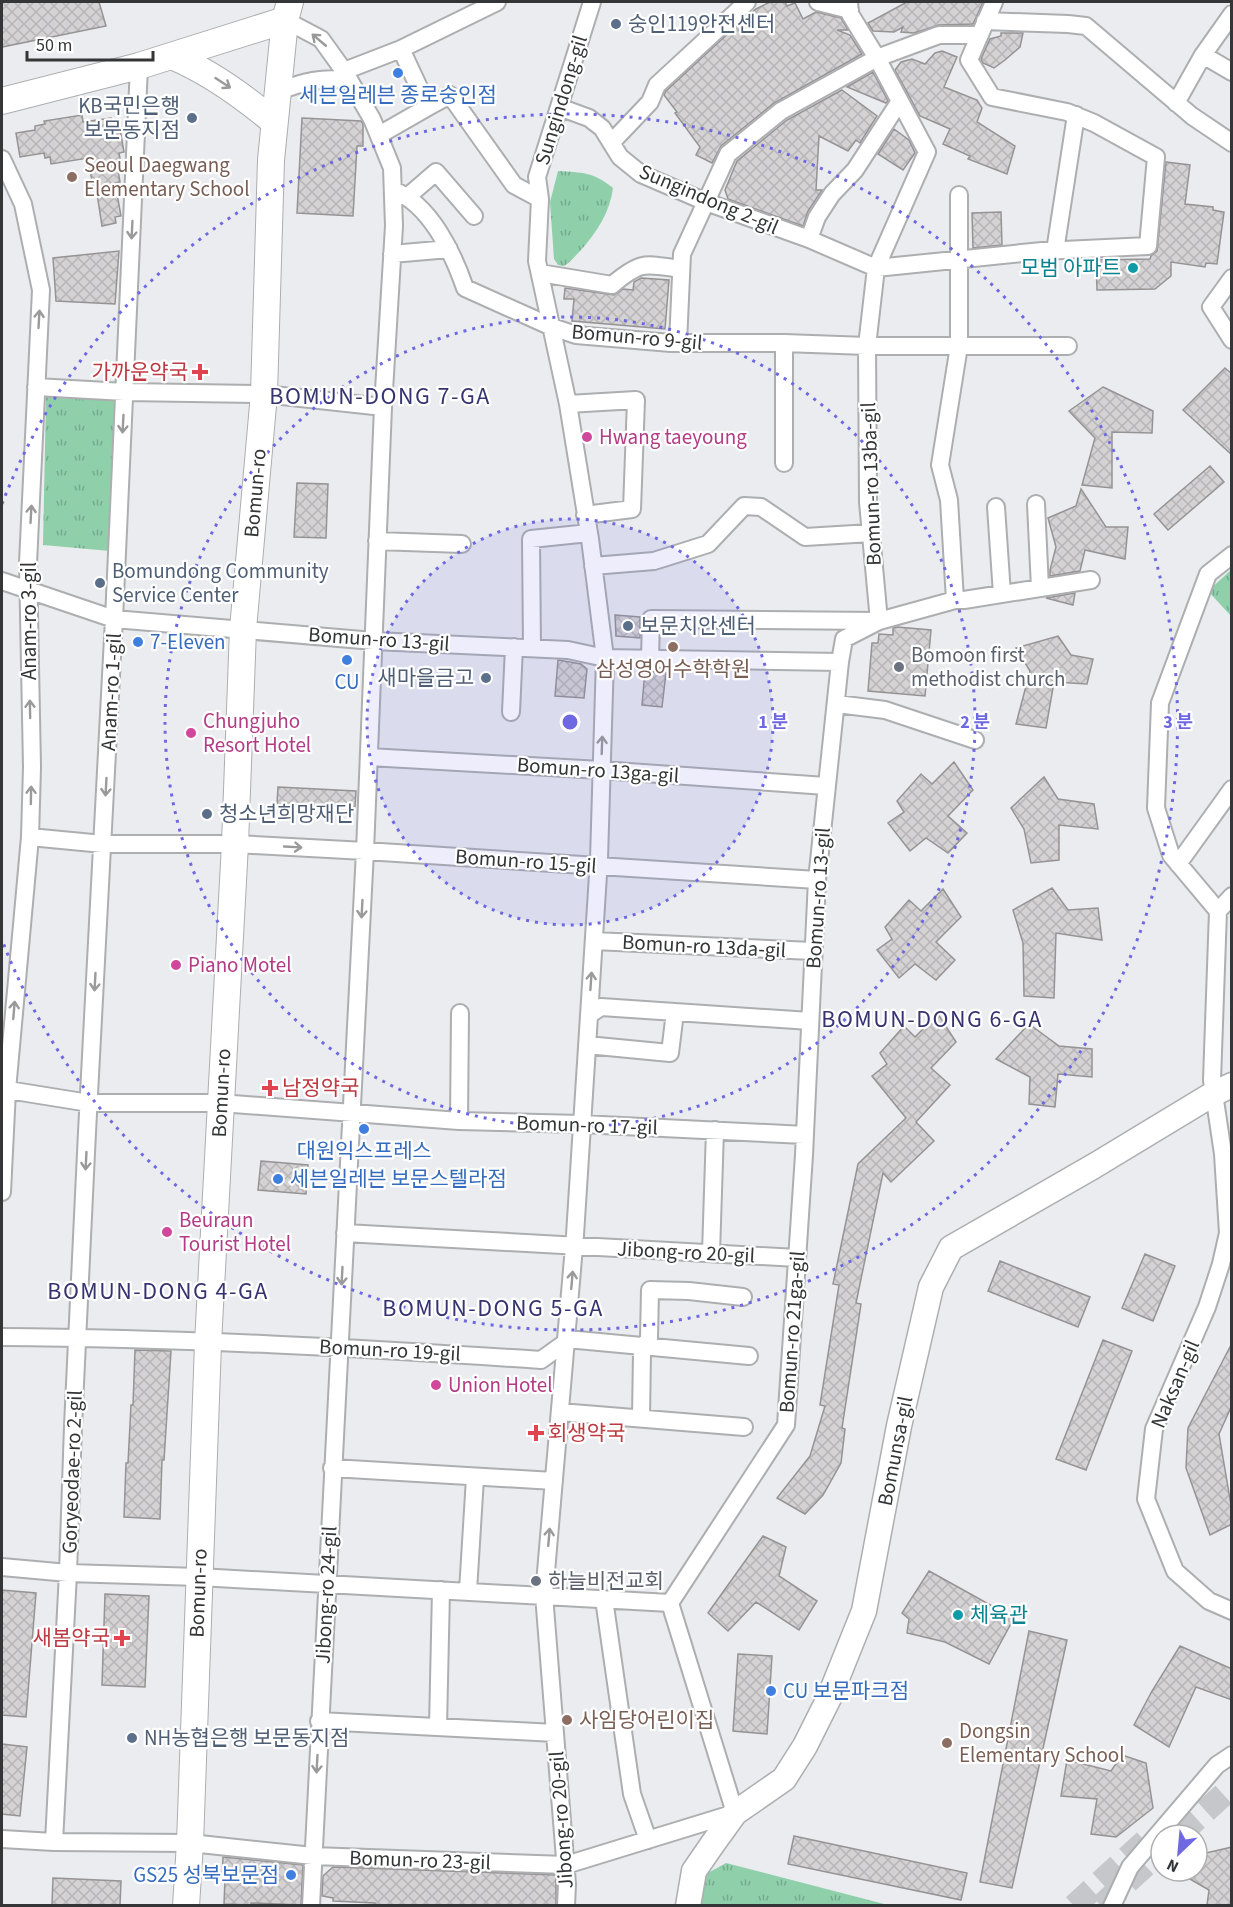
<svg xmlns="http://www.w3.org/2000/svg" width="1233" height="1907" font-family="'Source Sans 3','Noto Sans KR',sans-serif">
<defs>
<pattern id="park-tufts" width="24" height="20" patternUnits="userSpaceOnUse" patternTransform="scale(1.5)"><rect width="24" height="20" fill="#8fd0ab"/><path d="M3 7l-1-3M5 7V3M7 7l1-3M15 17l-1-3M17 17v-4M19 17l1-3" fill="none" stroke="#76aa8c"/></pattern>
<pattern id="building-cross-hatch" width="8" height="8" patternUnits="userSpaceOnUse" patternTransform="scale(1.5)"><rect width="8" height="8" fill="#d5d2d4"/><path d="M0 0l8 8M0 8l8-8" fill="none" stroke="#b7b5b7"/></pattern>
</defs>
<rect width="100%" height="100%" fill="#eaecef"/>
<path fill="url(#park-tufts)" d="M558 171C583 173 592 171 613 188 610 212 597 232 581 250 575 256 571 262 564 266L558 265 554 259 550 202Z
M46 398 116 399 110 551 43 545Z
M1231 570V616L1208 591Z
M726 1863 888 1905 699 1906 702 1885 706 1874Z"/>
<path fill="url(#building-cross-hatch)" stroke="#969394" stroke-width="1.5" d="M2 2H99L106 26 2 47Z
M770 2H785L787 6 795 3 803 19 816 12 841 18 848 30H837L850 35 862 54 774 103 721 146 712 163 696 155 700 147 675 113 677 112 664 95 666 91 733 29 756 9Z
M907 2H983L973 24 939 25 914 33 901 32 903 27 894 32 873 31 868 23Z
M1001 33H1023L1020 47 1005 60 994 68 983 63 981 59 990 39 1001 36Z
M942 51 957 57 944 87 977 100 982 108 977 122 1015 146 1007 174 968 159 970 156 943 144 950 129 920 116 895 70 901 62 912 59 925 64 935 53Z
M873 72 888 101 886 103 847 87Z
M842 90 877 116 860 143 856 140 848 151 819 136 816 190H822L808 211 803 226 728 199 725 190 737 161 787 120Z
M82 115 83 122 111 118 114 130 120 129 124 152 119 153 121 164 117 165 120 182 115 183 121 216 115 217 116 223 102 226 96 187H93L88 158 51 164 50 157 45 158 44 153 20 157 16 133 35 130V126L45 124 44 121Z
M302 118 361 121 363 124V146H357L353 216 297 213Z
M894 129 909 140 915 153 903 170 878 154Z
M1166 162 1190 165 1185 204 1213 207V210L1224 212 1217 264 1206 263 1205 267 1171 262V276L1155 289 1097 290 1096 260 1150 259 1151 256 1157 251Z
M1001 212 1002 245 973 248 972 213Z
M119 251 115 304 56 301 53 258Z
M641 278 669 280 665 329 572 321 574 299H564L565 288 614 295 623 289 633 290 634 282Z
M1225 368 1232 374V455L1183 410Z
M1103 387 1153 411 1152 433 1112 432V488L1082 485 1095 438 1069 411Z
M1210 466 1224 482 1168 530 1154 514Z
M297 483 328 484 326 538 294 537Z
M1081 489 1106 527H1128L1125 559 1085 550 1080 571 1050 576V570L1056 547 1048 518 1076 506Z
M1075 593 1073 605 1046 598Z
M615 615 640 617V638L616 636Z
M897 627 931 630 925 696 868 691 872 643H878L879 634 893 635V628Z
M1058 636 1071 655 1093 659 1087 684 1054 682 1046 728 1016 724 1030 671 1016 648Z
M558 660 581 664 587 669 584 698 555 696Z
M645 671 666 673 662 707 642 705Z
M954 762 973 790 948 816 967 833 948 853 926 838 910 851 888 823 904 812 897 801 921 774 932 784Z
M1044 777 1058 799 1094 804 1098 829 1059 825V860L1031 863 1024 829 1011 808Z
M278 787 356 791 355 807 277 804Z
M1052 888 1068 910 1098 908 1102 940 1056 933 1054 998 1024 996 1023 943 1013 910Z
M943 889 961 917 936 942 955 960 936 980 915 964 899 978 877 950 892 939 885 927 909 900 921 911Z
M938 1014 956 1042 931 1068 950 1085 916 1122 934 1141 891 1182 883 1173 856 1303 861 1304 842 1428 845 1429 841 1463 823 1495 805 1514 777 1498 810 1456 825 1406 820 1405 839 1285 833 1284 858 1164 906 1118 872 1076 887 1064 880 1053 904 1026 915 1037Z
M1029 1024 1059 1046 1092 1049V1077L1058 1074 1055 1107 1029 1104 1030 1077 996 1059Z
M261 1161 308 1165 306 1194 258 1190Z
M1145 1254 1175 1266 1153 1321 1122 1308Z
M1000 1261 1090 1297 1078 1327 988 1291Z
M1103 1340 1132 1351 1086 1470 1056 1459Z
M1232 1343V1405L1219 1434 1232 1511V1524L1210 1535 1186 1468 1188 1428Z
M135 1350 171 1351 164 1460H162L160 1519 124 1517 126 1463H128L131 1405H133Z
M763 1536 786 1547 779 1576 817 1601 799 1630 756 1602 728 1631 708 1613Z
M929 1571 1014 1618 989 1664 945 1642 907 1633 909 1619 902 1613Z
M2 1590 36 1593 26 1717 2 1715Z
M105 1594 149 1596 145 1687 102 1685Z
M1029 1631 1067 1640 1012 1888 980 1882Z
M1180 1646 1232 1669V1700L1196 1687 1169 1747 1134 1725 1152 1691Z
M738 1654 772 1656 767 1734 733 1731Z
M2 1744 27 1747 20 1816 2 1814Z
M1122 1755 1146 1763 1153 1808 1116 1837 1091 1834 1097 1799 1061 1796 1067 1760 1111 1771Z
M794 1836 967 1873 961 1900 788 1864Z
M1232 1847V1905H1207L1209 1890 1176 1871H1197V1855Z
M223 1857 303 1865 301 1905 251 1903V1905L224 1904 225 1879H222Z
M333 1867 556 1875V1905H375V1903L333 1901V1898L322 1896 323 1876Z
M53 1878 121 1881 120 1905H52Z"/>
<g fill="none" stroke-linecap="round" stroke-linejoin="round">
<path stroke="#c6c7ca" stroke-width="24" stroke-dasharray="24 12" stroke-linecap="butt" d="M1179 1835 1232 1787
M1074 1906 1152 1835
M1101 1906 1161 1851"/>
<defs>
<path id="street" d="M818 2 850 10
M285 20 321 39 344 71 372 119 392 168 394 226 383 407 365 851 311 1906
M985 21 1068 24 1086 26 1192 116 1232 143
M401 49 428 107 450 95 514 185 540 199
M1203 55 1232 72
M344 71 401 49 497 2
M277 92C302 82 324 76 350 81
M1176 103 1203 55 1232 14
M559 107 589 118 602 128 620 157 641 174 706 202 809 239 876 268 1042 251 1148 246 1156 157 1094 123 1067 112 992 97 969 60 994 2
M379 135 428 107
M611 143 650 102 657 85 747 2
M2 159 23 204 41 290 28 563 32 767 30 837 7 1090 2 1192
M393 190C430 204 453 253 465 288L552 327 576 335 671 343H784L867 346H1068
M407 197 436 172 474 216
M809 239 817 217 832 194 855 170 900 101
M1055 251 1076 115
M392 254 449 249
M540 273 612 285C642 260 644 264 681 269
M1232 278 1211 307 1232 340
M678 343 682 254 728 154 781 111 877 58 939 35H978
M36 387 125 392 264 394 383 407
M568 404 636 400 632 509 585 515
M784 463V343
M1036 504 1040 588
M996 507 1002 594
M377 541 462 544
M1232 555 1208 574 1160 703 1156 808 1171 855 1218 911 1212 1080 1223 1154 1228 1233 1221 1264 1207 1307 1154 1429 1146 1499 1175 1571 1209 1601 1232 1611
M593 566 654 561 708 544 744 506 761 507 805 537 871 533
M2 581 114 619 374 641 568 650 605 658 840 662
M955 600 949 500 940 465 959 346V195
M532 648 531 539 589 533
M650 659 651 619 879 621 868 502 867 346 876 268 927 152 877 58 850 14 849 2
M837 704 885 710 975 740
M511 712 514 647
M369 757 601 770 826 786
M30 837 103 844H235L365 851 817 880
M1178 864 1232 789
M1218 911 1232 896
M594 941 813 951
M589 1015 601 1007 810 1021
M587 1045 670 1053 675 1012
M2 1089 89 1103H220L459 1121 582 1124 805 1135
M459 1121 460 1013
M345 1233 797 1258
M711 1253 715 1130
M2 1337C181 1338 361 1348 541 1360L566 1342
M567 1339 749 1356
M560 1412 744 1427
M641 1418 642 1353 649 1338 650 1290 689 1291 743 1297
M332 1468 554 1481
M2 1567 68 1573 199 1577 670 1603
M468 1591 475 1478
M604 1599 632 1794 648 1840
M670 1603 786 1425 804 1155 817 880 840 662 844 639 879 621 955 600H964L1091 580
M319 1721 555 1733
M438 1727 441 1590
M2 1839 54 1842 190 1843 313 1856 566 1865 735 1813 670 1603
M54 1842 68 1573 73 1426 87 1132 114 619 139 66
M566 1906 567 1884 544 1595 575 1235 599 859 605 658 590 539 568 404 537 261 540 199 537 177 592 2
M1112 1906 1130 1867 1217 1765 1232 1755"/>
<path id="secondary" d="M688 1906 694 1871 714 1842 735 1813 784 1779 805 1746 829 1698 864 1611 899 1426 931 1287 951 1248 1094 1166 1213 1094 1232 1085"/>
<path id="primary" d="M172 56C210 72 242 95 274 122
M2 101 139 66 285 20
M186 1906 190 1843 208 1343 235 844 243 629 264 394 271 160 285 20 290 2"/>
</defs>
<use href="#street" stroke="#acaeb0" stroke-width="20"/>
<use href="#secondary" stroke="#acaeb0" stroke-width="27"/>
<use href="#primary" stroke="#acaeb0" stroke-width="28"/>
<use href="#street" stroke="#fff" stroke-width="16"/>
<use href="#secondary" stroke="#fff" stroke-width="24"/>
<use href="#primary" stroke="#fff" stroke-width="26"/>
</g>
<defs><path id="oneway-shaft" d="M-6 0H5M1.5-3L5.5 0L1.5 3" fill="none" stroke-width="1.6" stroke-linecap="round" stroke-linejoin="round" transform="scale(1.5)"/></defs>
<g stroke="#9a9a9a">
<use href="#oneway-shaft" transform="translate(319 40) rotate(-140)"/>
<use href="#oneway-shaft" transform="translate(223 83) rotate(33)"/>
<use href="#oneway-shaft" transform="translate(132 230) rotate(93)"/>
<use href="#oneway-shaft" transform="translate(39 319) rotate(-87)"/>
<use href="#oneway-shaft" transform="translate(123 424) rotate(93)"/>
<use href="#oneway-shaft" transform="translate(31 514) rotate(-87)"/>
<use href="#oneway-shaft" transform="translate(30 709) rotate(-91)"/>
<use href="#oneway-shaft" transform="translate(602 745) rotate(-88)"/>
<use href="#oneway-shaft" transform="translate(106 787) rotate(93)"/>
<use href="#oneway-shaft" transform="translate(31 795) rotate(-89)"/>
<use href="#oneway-shaft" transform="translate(293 847) rotate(3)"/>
<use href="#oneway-shaft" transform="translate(362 909) rotate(93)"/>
<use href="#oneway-shaft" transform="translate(591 981) rotate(-86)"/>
<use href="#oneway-shaft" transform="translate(95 982) rotate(93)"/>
<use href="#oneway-shaft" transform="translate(14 1010) rotate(-85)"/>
<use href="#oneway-shaft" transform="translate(86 1161) rotate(93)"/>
<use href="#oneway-shaft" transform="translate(342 1276) rotate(93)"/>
<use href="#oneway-shaft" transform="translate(572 1280) rotate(-85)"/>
<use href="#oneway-shaft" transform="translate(549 1537) rotate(-85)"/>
<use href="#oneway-shaft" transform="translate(317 1764) rotate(93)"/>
</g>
<circle cx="570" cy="722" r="203" fill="#6e68e2" fill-opacity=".12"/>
<g fill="none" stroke="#6e68e2" stroke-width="3" stroke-dasharray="3 6">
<circle cx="570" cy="722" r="203"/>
<circle cx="570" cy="722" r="405"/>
<path d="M2 504A608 608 0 1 1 2 940"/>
</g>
<g fill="#5c6f8a" stroke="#fff" stroke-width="2">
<circle cx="616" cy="24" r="6"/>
<circle cx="192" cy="118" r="6"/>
<circle cx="100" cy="583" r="6"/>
<circle cx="628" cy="626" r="6"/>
<circle cx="486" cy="678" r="6"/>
<circle cx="207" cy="814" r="6"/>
<circle cx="132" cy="1738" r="6"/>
</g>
<g fill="#3f7fe0" stroke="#fff" stroke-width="2">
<circle cx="398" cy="73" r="6"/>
<circle cx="138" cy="642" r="6"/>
<circle cx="347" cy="660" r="6"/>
<circle cx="364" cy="1129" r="6"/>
<circle cx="278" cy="1179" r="6"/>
<circle cx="771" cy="1691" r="6"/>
<circle cx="291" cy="1875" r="6"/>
</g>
<g fill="#8d6e63" stroke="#fff" stroke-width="2">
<circle cx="72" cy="177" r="6"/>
<circle cx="673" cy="647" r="6"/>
<circle cx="567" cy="1720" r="6"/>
<circle cx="947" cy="1743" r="6"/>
</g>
<g fill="#0f9aa8" stroke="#fff" stroke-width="2">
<circle cx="1133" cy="268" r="6"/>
<circle cx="958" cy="1615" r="6"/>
</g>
<g fill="#e0444e" stroke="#fff" stroke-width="2">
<path d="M197 363h6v6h6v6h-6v6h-6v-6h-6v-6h6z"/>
<path d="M267 1079h6v6h6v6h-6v6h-6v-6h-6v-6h6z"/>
<path d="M533 1424h6v6h6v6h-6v6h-6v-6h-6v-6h6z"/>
<path d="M119 1629h6v6h6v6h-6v6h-6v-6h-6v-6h6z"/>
</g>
<g fill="#d1479c" stroke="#fff" stroke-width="2">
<circle cx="587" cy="437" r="6"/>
<circle cx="191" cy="733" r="6"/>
<circle cx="176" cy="965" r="6"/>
<circle cx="167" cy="1232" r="6"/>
<circle cx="436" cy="1385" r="6"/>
</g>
<g fill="#6b7280" stroke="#fff" stroke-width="2">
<circle cx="899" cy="667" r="6"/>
<circle cx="536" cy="1581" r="6"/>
</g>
<g text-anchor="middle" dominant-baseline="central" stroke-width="4.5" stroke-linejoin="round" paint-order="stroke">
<g font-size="21" fill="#4e5e75" stroke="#fff" text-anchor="start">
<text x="628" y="24">숭인119안전센터</text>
<text x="180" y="106" text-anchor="end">KB국민은행<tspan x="180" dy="24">보문동지점</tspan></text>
<text x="112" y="571">Bomundong Community<tspan x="112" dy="24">Service Center</tspan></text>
<text x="640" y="626">보문치안센터</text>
<text x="474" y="678" text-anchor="end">새마을금고</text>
<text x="219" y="814">청소년희망재단</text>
<text x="144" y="1738">NH농협은행 보문동지점</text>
</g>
<g font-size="21" fill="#366cbe" stroke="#fff">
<text x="398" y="95">세븐일레븐 종로숭인점</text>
<text x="150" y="642" text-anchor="start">7-Eleven</text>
<text x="347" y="682">CU</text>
<text x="364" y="1151">대원익스프레스</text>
<text x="290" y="1179" text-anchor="start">세븐일레븐 보문스텔라점</text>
<text x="783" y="1691" text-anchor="start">CU 보문파크점</text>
<text x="279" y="1875" text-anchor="end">GS25 성북보문점</text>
</g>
<g font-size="21" fill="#343536" stroke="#fff">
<text transform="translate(561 100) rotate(-73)">Sungindong-gil</text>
<text transform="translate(709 199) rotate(23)">Sungindong 2-gil</text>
<text transform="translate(637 337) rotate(5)">Bomun-ro 9-gil</text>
<text transform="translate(871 484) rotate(-92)">Bomun-ro 13ba-gil</text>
<text transform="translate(255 493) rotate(-85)">Bomun-ro</text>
<text transform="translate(29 621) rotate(-90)">Anam-ro 3-gil</text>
<text transform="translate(379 639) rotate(4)">Bomun-ro 13-gil</text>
<text transform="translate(111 692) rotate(-87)">Anam-ro 1-gil</text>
<text transform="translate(598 770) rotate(4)">Bomun-ro 13ga-gil</text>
<text transform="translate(526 861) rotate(4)">Bomun-ro 15-gil</text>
<text transform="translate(818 898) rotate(-86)">Bomun-ro 13-gil</text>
<text transform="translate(704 946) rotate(3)">Bomun-ro 13da-gil</text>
<text transform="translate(221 1093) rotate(-87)">Bomun-ro</text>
<text transform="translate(587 1125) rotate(2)">Bomun-ro 17-gil</text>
<text transform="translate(686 1252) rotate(3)">Jibong-ro 20-gil</text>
<text transform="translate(792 1332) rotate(-86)">Bomun-ro 21ga-gil</text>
<text transform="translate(390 1350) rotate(3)">Bomun-ro 19-gil</text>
<text transform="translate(1175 1384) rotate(-67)">Naksan-gil</text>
<text transform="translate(895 1451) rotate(-79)">Bomunsa-gil</text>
<text transform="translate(72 1472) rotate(-88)">Goryeodae-ro 2-gil</text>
<text transform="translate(198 1593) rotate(-88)">Bomun-ro</text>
<text transform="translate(326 1595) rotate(-87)">Jibong-ro 24-gil</text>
<text transform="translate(561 1820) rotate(-94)">Jibong-ro 20-gil</text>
<text transform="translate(420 1860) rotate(2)">Bomun-ro 23-gil</text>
</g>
<g font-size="21" fill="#785e54" stroke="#fff" text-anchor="start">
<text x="84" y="165">Seoul Daegwang<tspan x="84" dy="24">Elementary School</tspan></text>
<text x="673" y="669" text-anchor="middle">삼성영어수학학원</text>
<text x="579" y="1720">사임당어린이집</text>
<text x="959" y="1731">Dongsin<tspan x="959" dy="24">Elementary School</tspan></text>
</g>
<g font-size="21" fill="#0d838f" stroke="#fff" text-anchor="end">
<text x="1121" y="268">모범 아파트</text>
<text x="970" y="1615" text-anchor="start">체육관</text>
</g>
<g font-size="21" fill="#be3a42" stroke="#fff" text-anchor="end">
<text x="188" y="372">가까운약국</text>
<text x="282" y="1088" text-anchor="start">남정약국</text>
<text x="548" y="1433" text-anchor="start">회생약국</text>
<text x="110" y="1638">새봄약국</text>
</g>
<g font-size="21" fill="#b23c85" stroke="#fff" text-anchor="start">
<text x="599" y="437">Hwang taeyoung</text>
<text x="203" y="721">Chungjuho<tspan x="203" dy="24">Resort Hotel</tspan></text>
<text x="188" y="965">Piano Motel</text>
<text x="179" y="1220">Beuraun<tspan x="179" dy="24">Tourist Hotel</tspan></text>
<text x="448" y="1385">Union Hotel</text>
</g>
<g font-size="21" fill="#5b616d" stroke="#fff" text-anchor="start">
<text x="911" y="655">Bomoon first<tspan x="911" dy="24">methodist church</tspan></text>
<text x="548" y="1581">하늘비전교회</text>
</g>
<g font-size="24" letter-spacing="1.5" fill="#363470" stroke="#fff">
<text x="380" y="396">BOMUN-DONG 7-GA</text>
<text x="932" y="1019">BOMUN-DONG 6-GA</text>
<text x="158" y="1291">BOMUN-DONG 4-GA</text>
<text x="493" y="1308">BOMUN-DONG 5-GA</text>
</g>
</g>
<circle cx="570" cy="722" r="9" fill="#6e68e2" stroke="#fff" stroke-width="3"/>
<g font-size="18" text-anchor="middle" font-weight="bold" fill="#6e68e2" stroke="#fff" stroke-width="4.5" stroke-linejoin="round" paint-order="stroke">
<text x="773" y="728">1 분</text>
<text x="975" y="728">2 분</text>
<text x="1178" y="728">3 분</text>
</g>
<rect width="1233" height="1907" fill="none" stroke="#343536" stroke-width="6"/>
<g transform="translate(1179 1853) rotate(206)"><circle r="28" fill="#ffffff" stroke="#aeaeaf" stroke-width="1.5"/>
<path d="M0-4.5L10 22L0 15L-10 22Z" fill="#6e68e2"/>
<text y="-9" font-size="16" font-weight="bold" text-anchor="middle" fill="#343536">N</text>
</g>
<path d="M27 51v9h126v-9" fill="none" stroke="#343536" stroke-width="3"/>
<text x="36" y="51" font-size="18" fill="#343536" stroke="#ffffff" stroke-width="4.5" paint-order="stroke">50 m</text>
</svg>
